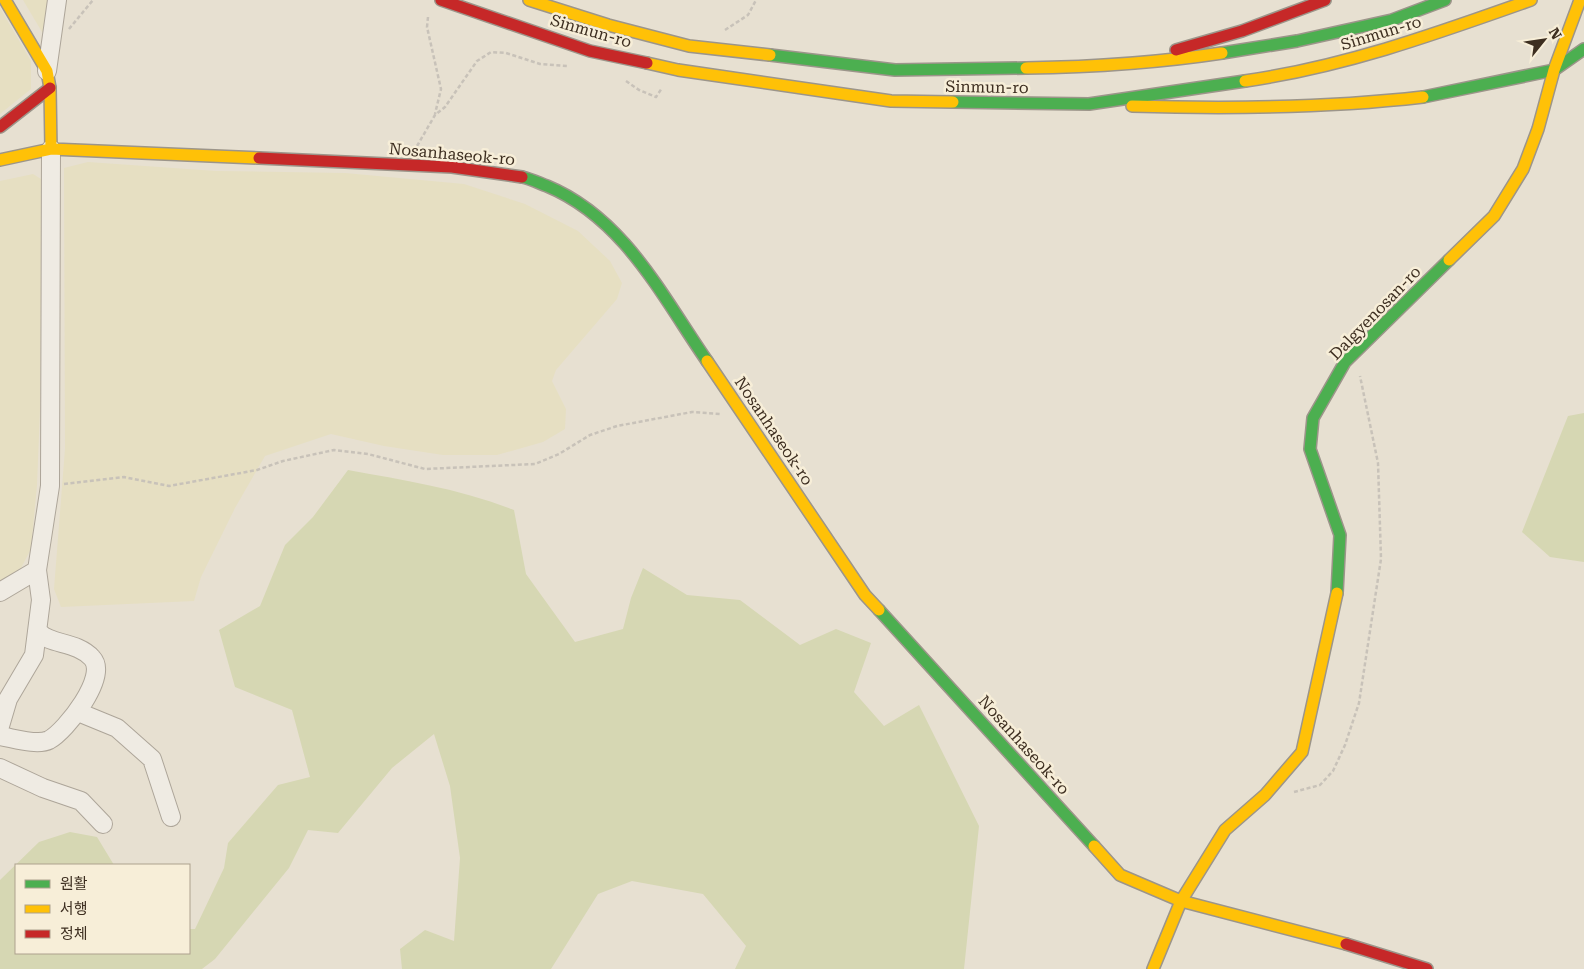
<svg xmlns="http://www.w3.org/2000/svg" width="1584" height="969" font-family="'Roboto Serif','Noto Sans KR',serif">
<rect width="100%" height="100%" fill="#e7e0d1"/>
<path fill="#e6dfc2" d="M23 0H52L48 33 42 32Z
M0 8 31 61V89L0 114Z
M88 162 216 171 345 173 464 184 525 204 578 231 610 261 622 283 617 299 556 370 552 381 566 409 565 429 543 442 497 455H443L384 446 331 434 265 456 235 508 201 577 194 601 61 607 54 589 65 449 64 168Z
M33 174 41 179 42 193 40 410 37 485 31 549 21 568 0 581V181Z"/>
<path fill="#d6d7b3" d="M1584 413V562L1550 557 1522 532 1568 416Z
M348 470C403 480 461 489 514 510L526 574 575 642 623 629 631 598 643 568 687 595 740 600 800 645 836 629 871 643 854 692 884 726 919 705 979 826 964 969H735L746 946 703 894 632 881 598 894 551 969H402L400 949 425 930 454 941 460 858 450 786 434 734 392 768 338 833 308 830 289 868 215 959 202 969H0V880L39 842 70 832 97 837 114 865H16V953H189V929H195L224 868 228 843 278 785 310 777 292 710 235 687 219 630 260 606 285 545 313 517Z"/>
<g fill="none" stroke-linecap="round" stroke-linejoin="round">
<defs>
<path id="street" d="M47 71 57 0
M0 592 37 570 50 486 51 149
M78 712 117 728 152 759 171 817
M0 726 8 699 34 655 41 600 37 570
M0 736C13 738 37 746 49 740 66 731 109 676 92 658 77 641 49 645 39 632
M0 768 43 788 81 801 103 824"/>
<path id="fast" d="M1222 53 1297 41 1392 20 1445 0
M770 55 895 70 1026 68
M1423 97 1554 70 1584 49
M953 102 1089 104 1245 81
M522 177C531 179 539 183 547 186 624 218 662 296 707 361
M1337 593 1340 535 1310 449 1313 418 1345 362 1449 260
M879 610 1094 846"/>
<path id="slow" d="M5 0 47 71 50 88 51 149
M529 0 608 25 689 46 770 55
M647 63 678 70 891 101 953 102
M1026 68C1092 67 1156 63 1222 53
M1245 81C1347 66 1435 34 1531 0
M1132 106C1229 109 1327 108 1423 97
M0 160 51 149 259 158
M1449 260 1494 216 1523 169 1538 129 1554 70 1580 0
M707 361 865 595 879 610
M1094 846 1120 875 1181 901 1346 944
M1153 969 1181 901 1225 830 1265 795 1302 752 1337 593"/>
<path id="jam" d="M441 0 590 51 647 63
M1176 50 1242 31 1325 0
M0 127 50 88
M259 158 452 167 522 177
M1346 944 1427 969"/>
</defs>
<use href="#street" stroke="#ada599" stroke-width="20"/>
<use href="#fast" stroke="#9c958a" stroke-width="14"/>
<use href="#slow" stroke="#9c958a" stroke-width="14"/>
<use href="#jam" stroke="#9c958a" stroke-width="14"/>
<path stroke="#c8c2b9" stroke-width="2.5" stroke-dasharray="4 2.5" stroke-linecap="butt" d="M428 17 427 27 441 89 435 114
M69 29 93 0
M725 30 748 15 756 0
M626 81 639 90 656 97 662 88
M417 146 435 115 445 107 477 61 491 52 506 53 540 64 567 66
M64 484 124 477 169 486 257 470 283 461 334 450 368 454 425 469 535 464 559 454 590 435 617 426 692 412 721 414
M1294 792 1320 785 1333 771 1345 745 1359 703 1381 559 1378 463 1360 376"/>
<use href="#street" stroke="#efebe3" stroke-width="18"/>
<use href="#fast" stroke="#4caf50" stroke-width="11"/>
<use href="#slow" stroke="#ffc107" stroke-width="11"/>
<use href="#jam" stroke="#c62828" stroke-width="11"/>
</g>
<g text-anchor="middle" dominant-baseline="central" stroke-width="5" stroke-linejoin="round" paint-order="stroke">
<g font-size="16" fill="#3d2e20" stroke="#f7eed8">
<text transform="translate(591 31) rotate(16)">Sinmun-ro</text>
<text transform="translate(1381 33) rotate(-17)">Sinmun-ro</text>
<text transform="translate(987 87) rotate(1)">Sinmun-ro</text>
<text transform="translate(452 154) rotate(5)">Nosanhaseok-ro</text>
<text transform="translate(1375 313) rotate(-46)">Dalgyenosan-ro</text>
<text transform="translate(774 431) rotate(56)">Nosanhaseok-ro</text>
<text transform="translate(1024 745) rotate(48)">Nosanhaseok-ro</text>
</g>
</g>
<rect x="15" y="864" width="175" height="90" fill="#f7eed8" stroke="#ada18e"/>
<rect x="25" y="880" width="25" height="8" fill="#4caf50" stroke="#ada18e"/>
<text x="60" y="889" font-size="15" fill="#3d2e20">원활</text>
<rect x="25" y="905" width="25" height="8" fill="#ffc107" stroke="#ada18e"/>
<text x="60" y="914" font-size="15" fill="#3d2e20">서행</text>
<rect x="25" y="930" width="25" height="8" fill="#c62828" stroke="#ada18e"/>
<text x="60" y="939" font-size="15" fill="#3d2e20">정체</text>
<g transform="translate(1544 40) rotate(60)" stroke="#f7eed8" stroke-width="4" paint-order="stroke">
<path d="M0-4L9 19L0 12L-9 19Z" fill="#3d2e20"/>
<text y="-8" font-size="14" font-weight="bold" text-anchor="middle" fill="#3d2e20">N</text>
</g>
</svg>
